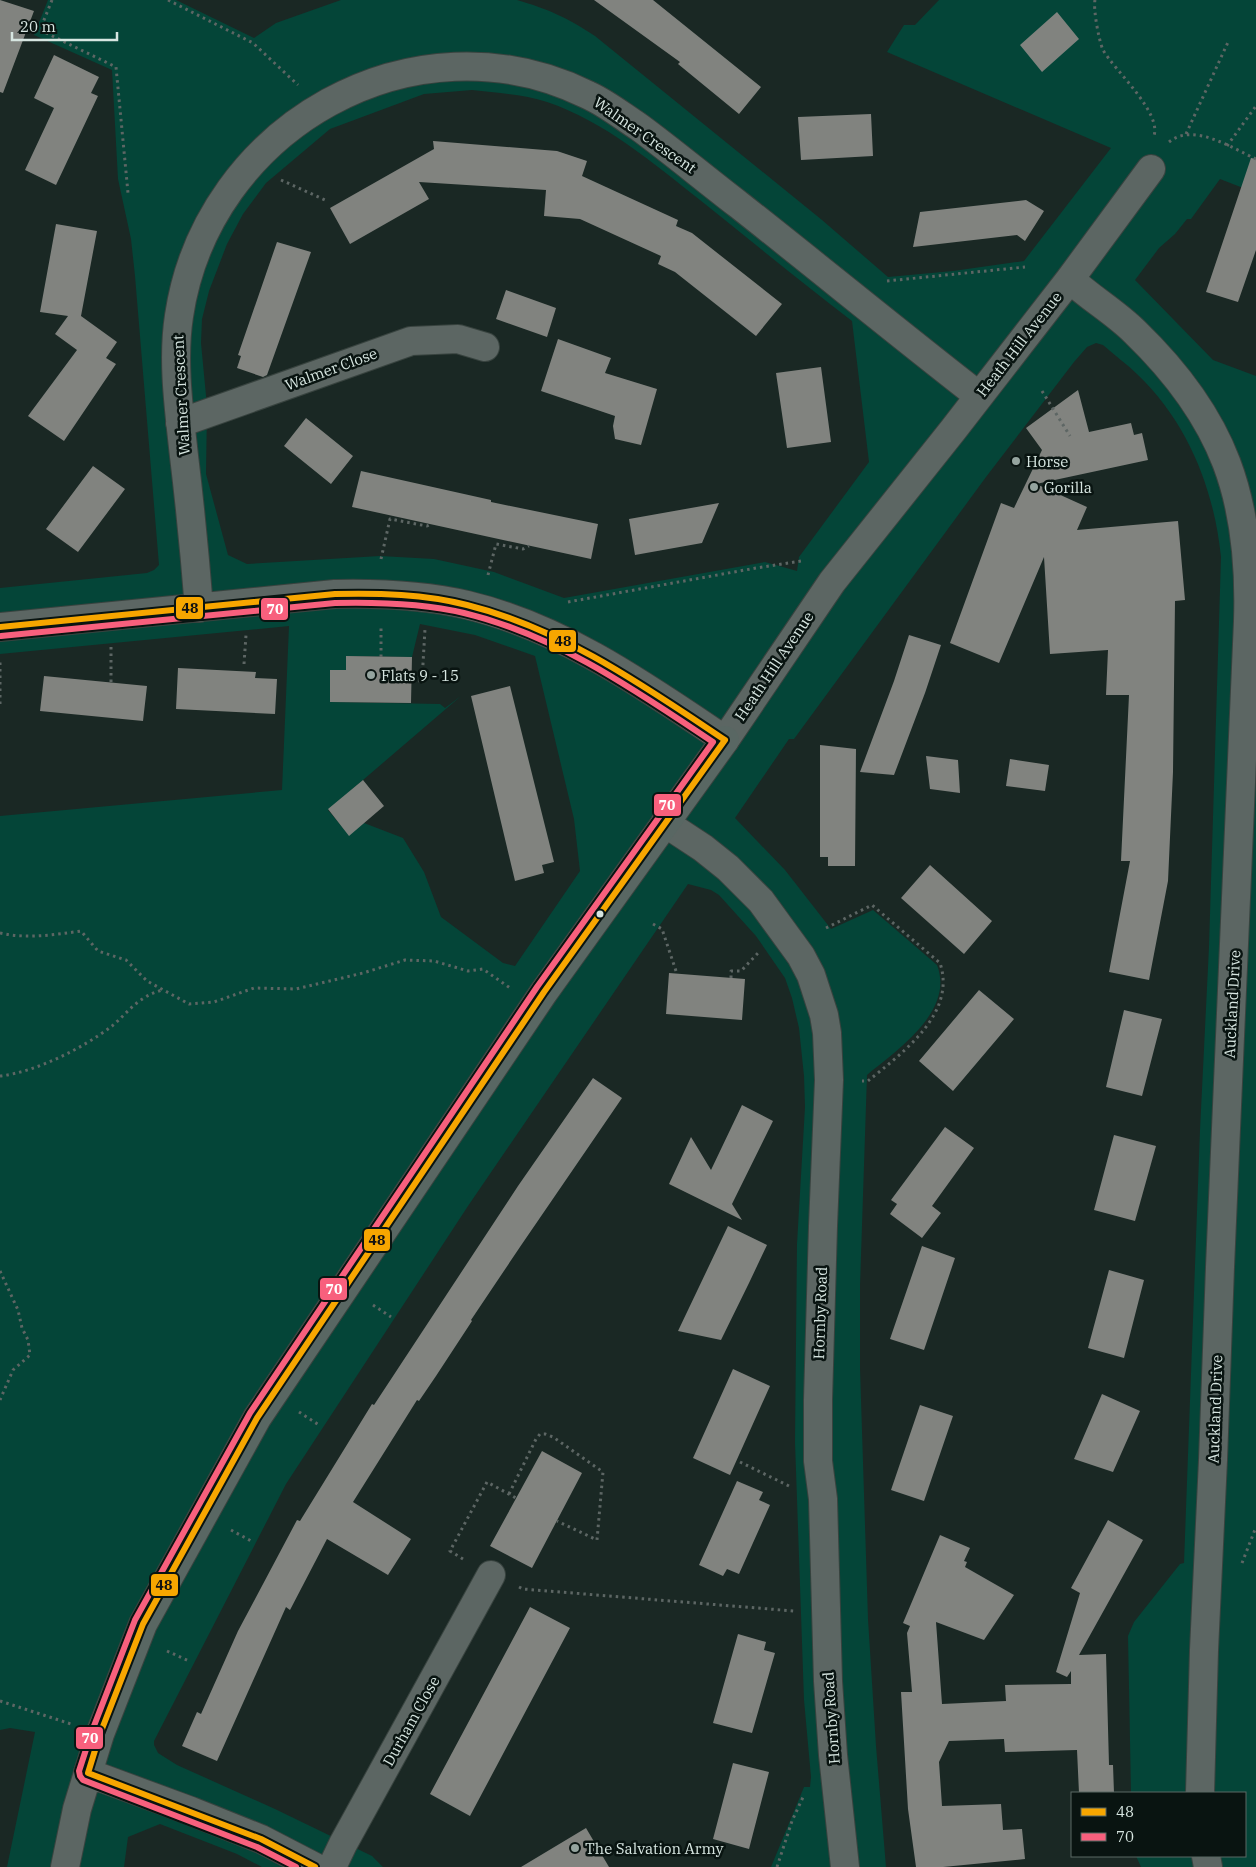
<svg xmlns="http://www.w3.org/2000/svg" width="1256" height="1867" font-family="'IBM Plex Serif',serif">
<rect width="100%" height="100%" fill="#1a2824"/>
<path fill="#044538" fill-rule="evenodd" d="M48 0H176L254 38 276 23 341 0H517C548 9 568 18 595 36L822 220 888 277 953 271 1024 261 1111 148 887 52 904 25H915L939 0H1256V193L1220 179 1191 219H1187L1175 234 1159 248 1135 280 1213 360 1256 376V1867H1141L1136 1856H1245V1793H1131L1128 1636 1134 1622 1180 1564 1184 1563 1200 1130 1209 947 1221 557C1214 489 1188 423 1138 375 1127 364 1114 355 1103 345L1096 343 1087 347 1074 362 986 477 794 739H789L735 818 785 870 831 929 873 910 937 965C955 1011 897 1050 867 1075L860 1286V1368L868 1619 876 1746 886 1867H771L804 1787H810L811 1777 804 1700 795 1442 797 1244 805 1107 804 1076 799 1028 792 998 785 978 756 936 719 895 711 890 688 884 468 1206 286 1484 154 1741V1745L158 1753 177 1765 275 1809 372 1856 383 1867H262L237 1854 160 1824 128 1837 124 1867H7L35 1732 10 1728 0 1730V816L282 790 289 626 0 654V588L147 573 154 570 159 565 135 276 131 239 118 179 112 70 34 35ZM472 90C497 93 523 94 547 102 604 121 653 163 700 200 751 241 801 282 852 321L869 462 799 557 797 571 765 562 564 598 494 572 434 559 380 556 247 564 228 555 206 474 207 406 201 343 202 319 209 291 227 244 243 214 266 183 330 129 424 94ZM420 624 475 635 535 656 574 819 580 871 515 966 503 963 441 917 424 872 403 838 364 823 349 835 328 810 461 696 445 708 440 704 330 702 346 670V656L412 657Z"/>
<path fill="#81837f" d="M0 0 34 11 3 93 0 92Z
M594 0H653L761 87 739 114 678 64 680 62Z
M1057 12 1079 39 1042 72 1020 45Z
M54 55 99 77 91 93 98 96 56 185 25 170 54 108 34 98Z
M871 114 873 156 801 160 798 117Z
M433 141 557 151 587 161 582 176 678 220 676 226 692 233 782 304 756 336 675 272 658 264 661 256 580 219 544 216 546 190 419 182 429 199 350 244 330 208 434 149Z
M1251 158 1256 159V250L1238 302 1206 292Z
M1026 200 1044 211 1025 241 1017 235 913 247 920 212Z
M56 224 97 231 81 316 117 342 106 358 116 364 64 441 28 416 77 350 55 334 68 316 40 312Z
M277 242 311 252 267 375 263 377 237 368 241 356 238 355Z
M506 290 556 308 547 337 496 319Z
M558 339 611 358 605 373 657 389 641 445 615 439 613 426 615 416 541 391Z
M821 367 831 442 787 448 776 373Z
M1078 390 1089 432 1131 423 1134 435 1142 433 1148 460 1036 484 1087 507 1077 530 1178 521 1185 600 1175 601 1173 772 1168 881 1149 980 1109 972 1130 861H1121L1129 695H1106L1108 650 1050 654 1044 557 999 663 950 643 1001 503 1014 508 1042 450 1026 428Z
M306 418 353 456 331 484 284 446Z
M93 466 125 489 78 552 46 529Z
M361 471 491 500V502L598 524 591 559 352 507Z
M719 503 702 543 635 555 629 519Z
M909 635 941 645 925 693 894 775 860 772 894 681Z
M346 656 412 657 411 703 330 702V670H346Z
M178 668 256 672 255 678 277 679 275 714 176 709Z
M44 676 147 686 143 721 40 711Z
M510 686 554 862 542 865 544 873 515 881 471 696Z
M820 745 856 749 855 866H828V857H820Z
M926 756 958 760 960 793 930 789Z
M1010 759 1049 765 1045 791 1006 786Z
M363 780 384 806 349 836 328 809Z
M930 865 992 921 964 954 901 898Z
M669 973 745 979 742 1020 666 1014Z
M979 990 1014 1019 953 1091 919 1061Z
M1124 1010 1162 1019 1142 1096 1106 1087Z
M593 1078 622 1098 522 1244 471 1320 472 1321 436 1376 419 1401 417 1400 353 1502 411 1539 388 1575 327 1539 290 1610 286 1607 217 1761 182 1746 197 1712 201 1714 238 1631 297 1520 300 1521 372 1404 374 1405 518 1186Z
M742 1105 773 1121 732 1204 742 1220 669 1184 691 1137 711 1170Z
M945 1127 974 1148 932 1206 941 1213 922 1238 890 1214 897 1204 891 1200Z
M1114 1135 1156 1146 1135 1221 1094 1210Z
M728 1226 767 1245 749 1283 721 1340 678 1331Z
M922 1246 955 1258 924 1350 890 1339Z
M1109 1270 1144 1280 1124 1358 1088 1348Z
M733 1369 770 1386 730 1475 693 1458Z
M1102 1394 1140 1411 1113 1472 1074 1459Z
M920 1405 953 1416 924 1501 891 1490Z
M542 1451 582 1473 532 1568 490 1546Z
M737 1481 763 1492 759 1500 770 1505 739 1574 727 1569 723 1576 699 1565Z
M1108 1520 1143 1540 1079 1655 1106 1654 1109 1765H1113L1114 1793H1079L1077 1750 1005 1752 1004 1739 949 1741 939 1762 942 1806 1001 1804 1003 1830 1022 1829 1025 1859 943 1867H916L908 1809 901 1692H912L907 1633 910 1626 903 1623 940 1535 970 1548 964 1561 967 1562 965 1567 1014 1595 984 1640 936 1622 942 1704 1006 1701 1005 1685 1071 1684V1671L1067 1677 1056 1672 1080 1593 1071 1588Z
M530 1607 570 1628 470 1816 430 1794Z
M738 1634 766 1642 764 1650 775 1653 752 1733 713 1723Z
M733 1763 769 1772 749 1849 713 1839Z
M586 1828 609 1867H521Z"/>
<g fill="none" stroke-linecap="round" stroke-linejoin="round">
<defs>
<path id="street" d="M1070 279C1090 298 1115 312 1135 332 1224 418 1252 498 1248 621L1220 1267 1213 1460 1204 1650 1200 1793
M180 423 411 341 458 339 485 347
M199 608C195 557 190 506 184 456 179 410 172 361 179 316 207 127 414 9 588 95 606 103 622 116 639 127 673 152 705 179 739 205 819 268 898 333 979 396
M0 627 335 594C380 593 424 595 467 605 563 628 645 686 725 740L832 582 953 430 1070 279 1151 169
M665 823 703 848 728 868 761 901 801 956 811 975 824 1015 827 1033 829 1080 823 1226 818 1400V1461L823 1499 828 1681 833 1755 845 1867
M1206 1856 1208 1867
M65 1867 77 1809 88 1773 191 1811 261 1839 315 1867
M332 1867 343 1844 491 1575"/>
<path id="secondary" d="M88 1773 100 1734 143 1624 257 1418 544 992 725 740"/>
</defs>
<use href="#street" stroke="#38433f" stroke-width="30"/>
<use href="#secondary" stroke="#38433f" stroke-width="30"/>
<path stroke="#5d6664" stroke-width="3" stroke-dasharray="2.5 4" stroke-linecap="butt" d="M52 0 40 30 116 67 128 193
M168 0 253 43 298 85
M1095 0C1093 9 1099 41 1103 50 1114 70 1165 115 1153 138
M1186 134 1229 40
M1169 142C1193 122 1232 148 1256 159
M1227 146 1256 106
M281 180 325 200
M887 281 1025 267
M1042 391 1070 436
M381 559 390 519 427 526 431 524
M488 575 496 544 523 549 529 546
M568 602 756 568 801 561
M111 647V682
M381 657V626
M244 664 246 635
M412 680 422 681 425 629
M0 704V659
M653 924 662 929 677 974
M826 928 872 905 940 963C957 1014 902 1053 868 1081H862
M0 933C27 939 53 935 81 931L98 951 126 960 147 981 189 1004 214 1002 254 988 296 989 363 973 405 960 434 961 468 971 483 969 510 988
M731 978V971H741L758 953
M0 1076C36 1072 83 1048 112 1026 123 1017 132 1005 144 998 150 994 156 992 162 990
M0 1271 18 1310 22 1328 28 1340 30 1355 13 1370 0 1400
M373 1305 391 1317
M299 1412 319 1425
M740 1462 789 1486
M509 1494 536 1439 540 1434H545L553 1437 603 1472 597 1540 557 1521
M231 1530 253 1542
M463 1559 450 1551 487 1482 516 1498
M1242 1563 1256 1527
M519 1587 523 1589 794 1611
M167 1651 189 1661
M0 1701 71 1724
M777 1867 792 1821 804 1795"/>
<use href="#street" stroke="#5c6663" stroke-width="28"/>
<use href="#secondary" stroke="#596763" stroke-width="28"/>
<defs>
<path id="bus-1" d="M0 627 335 594C379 593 424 594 467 605 563 629 644 686 725 740
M88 1773 100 1734 143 1624 257 1418 544 992 725 740
M88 1773 261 1839 315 1867"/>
<path id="bus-2" d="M1 636 335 603C378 602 422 603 464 613 556 635 635 690 713 742L537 987 250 1413 135 1620 92 1731 79 1771 80 1776 83 1780 257 1847 296 1867"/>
</defs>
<use href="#bus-1" stroke="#091411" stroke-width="10"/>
<use href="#bus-2" stroke="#091411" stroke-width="10"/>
<use href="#bus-1" stroke="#f7a600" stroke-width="6"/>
<use href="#bus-2" stroke="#f8607d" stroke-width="6"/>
</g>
<g fill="#95a49f" stroke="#091411" stroke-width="2">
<circle cx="1016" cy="461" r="5"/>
<circle cx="1034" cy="487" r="5"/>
<circle cx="371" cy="675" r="5"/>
<circle cx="575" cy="1848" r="5"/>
</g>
<circle fill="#d7e6e1" stroke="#091411" stroke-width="2" cx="600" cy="914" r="4.5"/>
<g text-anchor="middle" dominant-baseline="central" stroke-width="5" stroke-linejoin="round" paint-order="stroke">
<g font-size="15" fill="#d7e6e1" stroke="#091411">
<text transform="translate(645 135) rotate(35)">Walmer Crescent</text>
<text transform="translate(1019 344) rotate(-52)">Heath Hill Avenue</text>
<text transform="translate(331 369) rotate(-20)">Walmer Close</text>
<text transform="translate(181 395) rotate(-93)">Walmer Crescent</text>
<text transform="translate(774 666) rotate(-56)">Heath Hill Avenue</text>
<text transform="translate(1232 1004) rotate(-87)">Auckland Drive</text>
<text transform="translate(820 1313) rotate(-88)">Hornby Road</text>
<text transform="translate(1215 1409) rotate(-88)">Auckland Drive</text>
<text transform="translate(831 1718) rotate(-94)">Hornby Road</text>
<text transform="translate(411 1721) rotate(-61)">Durham Close</text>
</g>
<g font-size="15" fill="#d7e6e1" stroke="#091411" text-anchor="start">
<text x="1026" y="461">Horse</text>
<text x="1044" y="487">Gorilla</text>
<text x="381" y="675">Flats 9 - 15</text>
<text x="585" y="1848">The Salvation Army</text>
</g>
</g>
<g stroke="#091411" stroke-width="2">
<rect x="175" y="596" width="29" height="24" rx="5" fill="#f7a600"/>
<rect x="260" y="597" width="29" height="24" rx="5" fill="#f8607d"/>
<rect x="548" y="629" width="29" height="24" rx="5" fill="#f7a600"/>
<rect x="653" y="793" width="29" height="24" rx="5" fill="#f8607d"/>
<rect x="363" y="1228" width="28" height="24" rx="5" fill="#f7a600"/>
<rect x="319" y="1277" width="29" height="24" rx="5" fill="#f8607d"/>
<rect x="150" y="1573" width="29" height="24" rx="5" fill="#f7a600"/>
<rect x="75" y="1726" width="29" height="24" rx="5" fill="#f8607d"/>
</g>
<g font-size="14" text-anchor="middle" font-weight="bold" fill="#fff">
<text x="275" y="614">70</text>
<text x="667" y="810">70</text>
<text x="334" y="1294">70</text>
<text x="90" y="1743">70</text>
</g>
<g font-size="14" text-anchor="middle" font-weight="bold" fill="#111">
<text x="190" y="613">48</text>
<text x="563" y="646">48</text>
<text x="377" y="1245">48</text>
<text x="164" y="1590">48</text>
</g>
<rect x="1071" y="1792" width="175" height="65" fill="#091411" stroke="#5b6864"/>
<rect x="1081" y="1808" width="25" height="8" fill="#f7a600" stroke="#5b6864"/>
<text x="1116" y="1817" font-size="15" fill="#d7e6e1">48</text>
<rect x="1081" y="1833" width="25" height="8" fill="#f8607d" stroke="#5b6864"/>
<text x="1116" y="1842" font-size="15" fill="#d7e6e1">70</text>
<path d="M12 32v8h105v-8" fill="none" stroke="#d7e6e1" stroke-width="2.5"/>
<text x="20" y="32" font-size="15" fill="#d7e6e1" stroke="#091411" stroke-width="4" paint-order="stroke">20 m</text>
</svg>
